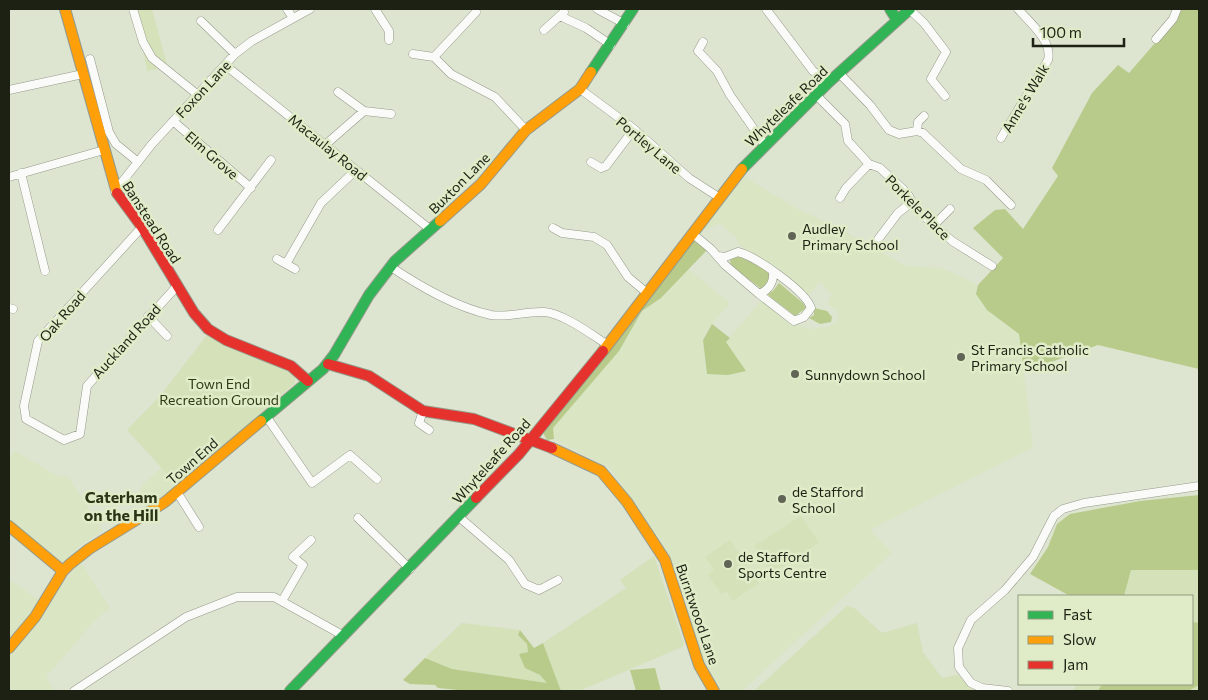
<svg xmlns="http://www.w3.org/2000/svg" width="1208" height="700" font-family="Commissioner,sans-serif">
<rect width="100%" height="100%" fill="#dde4d0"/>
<path fill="#dae5c4" d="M742 175 796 208 844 231 902 264 909 266 942 268 978 285 976 292 987 310 1019 334 1033 447 870 530 892 553 742 691H720L706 672 679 580 664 547 610 468 554 439 552 428 619 351 642 311 661 298 688 269 730 303 706 331 703 339 707 374 746 371 726 342 761 301 790 323 809 329 828 327 836 322 839 315 837 310 827 304 832 294 819 282 808 297 769 263 739 245 736 237 719 223 709 229 700 230Z
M14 451 60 477 68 476 103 531 79 546 63 562 60 563 9 520V459Z
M162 468 177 485 152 504 140 491 141 488 143 484Z
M81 563 110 608 96 619 46 677 55 691H9V586L12 581 47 606 69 575Z"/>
<path fill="#d4e1b9" d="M136 9H152L169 72 158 69 147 71Z
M207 335 237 351 291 370 295 374V383L177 485 127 430 160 396Z
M801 516 819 543 772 573 754 546Z
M730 540 759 583 733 601 726 591 721 594 708 575 714 570 705 557Z
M654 556 684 644 682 647 579 691H561L543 643 626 588 620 580Z
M1131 570H1199V691H1072L1077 684H1192V596H1124Z
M847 606 854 608 882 633 917 623 923 652 942 678 958 675 971 688 978 691H754Z
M462 623 520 630 518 635 527 644 528 652 519 654 525 668 540 675 548 683 452 669 425 658Z"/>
<path fill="#b9cb8b" d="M1180 9H1199V369L1098 345 1024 372 1019 334 987 310 976 294 978 285 1003 258 973 228 995 210 1005 209 1023 229 1058 176 1052 168 1092 93 1118 65 1129 73 1175 20Z
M697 240 707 250 661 298 642 311 619 351 553 428 554 439 547 440 542 431 691 241Z
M734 256C749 256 759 266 770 274L769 281 763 290 731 266 730 261Z
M779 283 803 303 806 308 795 316 769 296 768 294 773 291Z
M814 308 827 311 832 317 831 322 820 324 809 318 814 315Z
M712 324 730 338 726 342 746 371 728 375 707 374 703 340Z
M1199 495V570H1131L1124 596H1070L1030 574 1048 547 1057 524 1070 514 1140 501Z
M1192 622 1199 623V685L1188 691H1098L1102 684H1192Z
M520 630 534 648 543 643 561 691H468L438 688 435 685 410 684 403 680 425 658 452 669 547 683 540 675 525 668 519 654 528 652 527 644 518 635Z
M655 668 661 691H636L630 670Z"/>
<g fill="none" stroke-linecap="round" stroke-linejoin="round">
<defs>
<path id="street" d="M133 9 143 42 152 58 198 95
M287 9 293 18
M375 9 389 31V40
M597 9 625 24
M766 9 813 71 829 82
M909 9 924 23 946 52 931 79 945 96
M476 12 434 57 451 74 495 97 526 130
M560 16 586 28 611 45
M201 21 235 54
M544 30 564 12
M1156 39 1173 19 1177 9
M703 42 698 51 717 71 730 95 765 145
M413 54 434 57
M90 59 109 132 116 144 138 162
M225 65 431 230
M839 73 870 105 889 130 899 134 917 131 923 133 961 169 986 180 1011 205
M580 89 634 129 689 178 720 198
M9 90 83 74
M338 92 364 111
M816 95 845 124 848 141 869 164 880 168 907 193 917 210 952 241 992 266
M173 121 251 188
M917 131 918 122 924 116
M1001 138 1048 60C1053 41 1029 22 1018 9
M325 145 364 111 391 114
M591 162 601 168 606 166 634 129
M21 173 45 271
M9 177 104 150
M115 191 152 144 235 54 252 41 310 9
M840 198 846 188 869 164
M934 225 950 209
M142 227 38 341 24 406 26 419 64 440 80 434 87 386 177 286
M553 228 562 233 594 237 607 245 628 277 647 293
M218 230 271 160
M693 234 711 249 725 265 759 294C769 290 774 282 773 272
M873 246 898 213 912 202
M718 256 725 257 738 252C755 256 806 291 811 308L804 317 794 321 759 294
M277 259 295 269
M286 264 321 203 356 170
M391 267C421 287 455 307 491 315 508 318 526 311 544 312 563 313 592 335 608 345
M9 308 13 309
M148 316 167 336
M423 411 419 423 429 430
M266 416 312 483 350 455 377 479
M177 492 199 527
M459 517 509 560 525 584 539 590 558 580
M358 518 410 569
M282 601 303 565 293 557 311 540
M74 691 186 617 237 597H274L344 636
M1008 691 982 688 971 683 959 667 958 648 971 620 1005 590 1033 557 1054 516 1063 509 1084 503 1199 486"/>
<path id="fast" d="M890 9 897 20
M591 72 633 9
M742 169 829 82 910 9
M261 421 323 369 334 355 369 295 395 261 440 221
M290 691 476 498"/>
<path id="slow" d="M65 9 117 193
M440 221 481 184 526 130 580 89 591 72
M603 351 742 169
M552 448 601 471 627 502 665 560 699 665 714 691
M9 526 63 571
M9 648 35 617 63 571 70 564 89 549 165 502 261 421"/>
<path id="jam" d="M117 193 142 227 194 313 208 329 226 340 291 366 308 381
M328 364 369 376 423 411 474 419 552 448
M476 498 519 454 603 351"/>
</defs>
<use href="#street" stroke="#959a8b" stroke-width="9"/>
<use href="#fast" stroke="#959a8b" stroke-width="12"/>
<use href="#slow" stroke="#959a8b" stroke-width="12"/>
<use href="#jam" stroke="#959a8b" stroke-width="12"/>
<use href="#street" stroke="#fafbf8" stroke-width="8"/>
<use href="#fast" stroke="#30b455" stroke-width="10"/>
<use href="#slow" stroke="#ff9f0a" stroke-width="10"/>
<use href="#jam" stroke="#e5322d" stroke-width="10"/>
</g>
<g fill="#606556" stroke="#e0ecc8" stroke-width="2">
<circle cx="792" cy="236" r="5"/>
<circle cx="961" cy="357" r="5"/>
<circle cx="795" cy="374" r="5"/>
<circle cx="782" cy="499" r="5"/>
<circle cx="728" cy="564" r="5"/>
</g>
<g text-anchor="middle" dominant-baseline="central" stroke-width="5" stroke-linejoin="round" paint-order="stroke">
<g font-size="14" fill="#1d2114" stroke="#e0ecc8">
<text transform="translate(203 89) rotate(-47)">Foxon Lane</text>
<text transform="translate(1025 98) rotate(-59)">Anne's Walk</text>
<text transform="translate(786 106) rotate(-44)">Whyteleafe Road</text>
<text transform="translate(649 145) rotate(40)">Portley Lane</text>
<text transform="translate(328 147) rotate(39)">Macaulay Road</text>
<text transform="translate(212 155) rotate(41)">Elm Grove</text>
<text transform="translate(459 183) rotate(-45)">Buxton Lane</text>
<text transform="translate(918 207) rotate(45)">Porkele Place</text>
<text transform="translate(152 222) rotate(57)">Banstead Road</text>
<text transform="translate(62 316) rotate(-49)">Oak Road</text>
<text transform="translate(126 341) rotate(-48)">Auckland Road</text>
<text transform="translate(192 461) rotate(-41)">Town End</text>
<text transform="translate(491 461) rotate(-48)">Whyteleafe Road</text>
<text transform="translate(698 614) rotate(71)">Burntwood Lane</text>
</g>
<g font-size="14" fill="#1d2114" stroke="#e0ecc8" text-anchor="start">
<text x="802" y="228">Audley<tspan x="802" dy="16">Primary School</tspan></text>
<text x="971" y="349">St Francis Catholic<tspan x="971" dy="16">Primary School</tspan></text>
<text x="805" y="374">Sunnydown School</text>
<text x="792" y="491">de Stafford<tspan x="792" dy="16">School</tspan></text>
<text x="738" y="556">de Stafford<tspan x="738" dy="16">Sports Centre</tspan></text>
</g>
<g font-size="14" fill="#303a11" stroke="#e0ecc8">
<text x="219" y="383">Town End<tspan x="219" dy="16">Recreation Ground</tspan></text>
</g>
<g font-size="16" font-weight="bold" fill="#2c3417" stroke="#e0ecc8">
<text x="121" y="496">Caterham<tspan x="121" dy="18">on the Hill</tspan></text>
</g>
</g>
<rect width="1208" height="700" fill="none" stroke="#1d2114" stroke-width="20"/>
<rect x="1018" y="595" width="175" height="90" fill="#e0ecc8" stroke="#929b80"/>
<rect x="1028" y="611" width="25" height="8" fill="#30b455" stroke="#929b80"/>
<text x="1063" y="620" font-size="15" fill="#1d2114">Fast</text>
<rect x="1028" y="636" width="25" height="8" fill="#ff9f0a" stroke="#929b80"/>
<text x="1063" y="645" font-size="15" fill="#1d2114">Slow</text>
<rect x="1028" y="661" width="25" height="8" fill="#e5322d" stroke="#929b80"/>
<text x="1063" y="670" font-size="15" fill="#1d2114">Jam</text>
<path d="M1033 38v8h91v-8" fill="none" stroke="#1d2114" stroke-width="2.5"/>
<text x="1040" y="38" font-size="15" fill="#1d2114" stroke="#e0ecc8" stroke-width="4" paint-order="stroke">100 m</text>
</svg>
